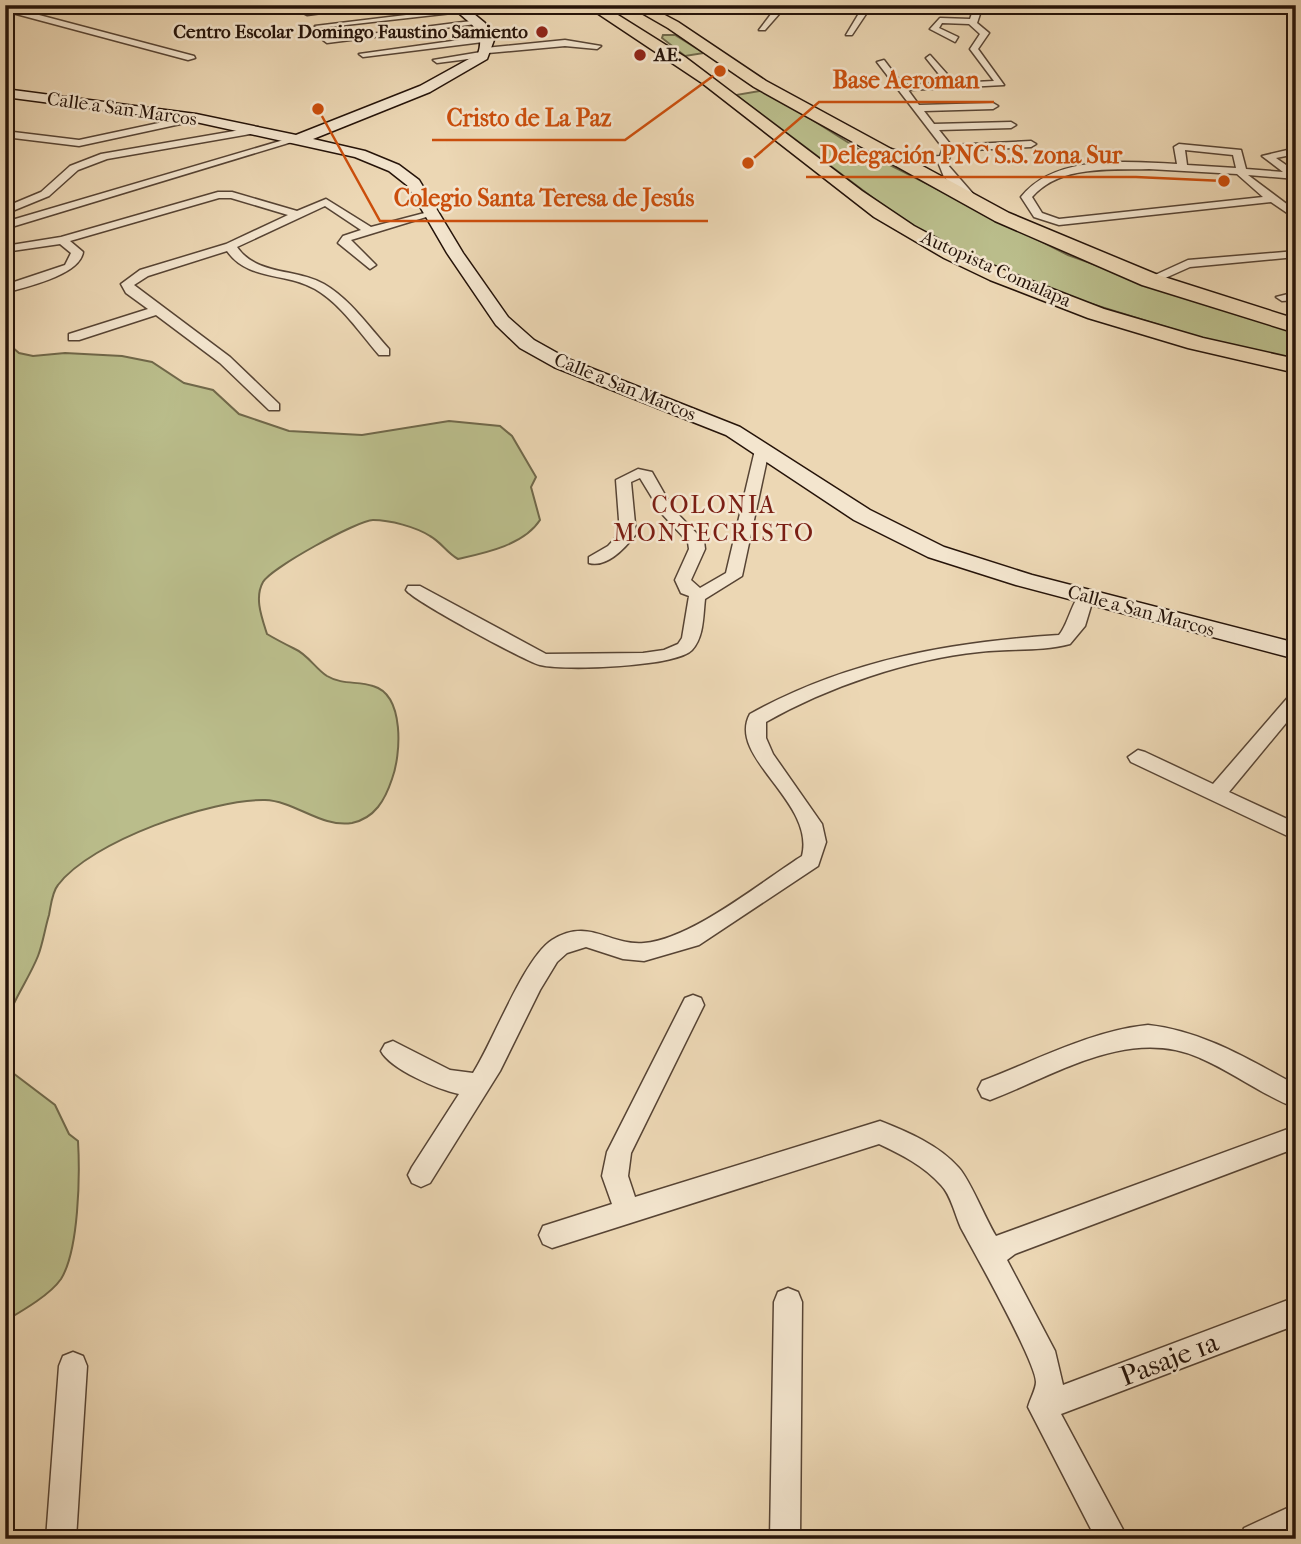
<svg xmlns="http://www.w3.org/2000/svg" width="1301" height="1544" font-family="'IM FELL French Canon',serif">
<rect width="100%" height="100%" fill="#ecd7b4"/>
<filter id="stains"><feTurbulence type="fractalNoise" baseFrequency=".00286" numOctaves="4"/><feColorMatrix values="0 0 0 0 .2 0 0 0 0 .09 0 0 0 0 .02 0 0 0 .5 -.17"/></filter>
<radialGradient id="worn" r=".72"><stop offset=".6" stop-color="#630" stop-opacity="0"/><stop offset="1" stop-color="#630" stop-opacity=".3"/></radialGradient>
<path fill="#babd8b" stroke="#70684a" stroke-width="2" d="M663 35H675L704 53 685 56 662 38Z
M765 90 860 150 1068 255 1202 303 1296 330V363L1198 337 1066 296 969 255 905 222 736 95Z
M5 341 19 353 33 356 65 353 122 356 152 362 184 383 213 390 239 414 289 431 362 435 449 421 500 426 512 436 536 477 531 487 540 520C524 545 485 553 458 559 447 553 441 542 430 536 416 527 390 520 373 520 358 520 271 568 263 582 254 598 262 618 267 634 277 640 285 644 295 649 307 654 316 669 327 676 342 685 358 681 373 686 405 695 401 755 392 779 385 800 375 818 352 823 321 828 295 801 265 800 212 799 91 841 58 885 52 892 51 905 49 915 45 928 43 943 38 956 28 981 11 1002 5 1028Z
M5 1067 55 1105 69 1134 78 1141C80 1175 79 1250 61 1279 50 1295 22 1311 5 1321Z"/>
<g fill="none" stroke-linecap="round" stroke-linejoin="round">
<defs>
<path id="street" d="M355 5H382L307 15 303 13Z
M778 5H787L765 30H759Z
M864 5H872L852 35H846Z
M975 5H983L977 23 989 33 978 49 1004 85 908 90 919 105 993 103 998 106 993 109 924 111 934 124 1011 122 1016 125 1011 128 939 130 951 145 1031 141 1036 144 1031 147 952 151 947 164 975 196 978 202 973 205 944 177 938 162 927 163 868 148 873 145 927 157 940 156 943 148 877 62 884 60 903 85 946 83 926 58 930 55 955 83 994 81 970 49 980 34 969 24 942 23 939 28 958 37 955 42 930 29 940 18 970 19Z
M1041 5H1110L1106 7Z
M5 6 194 56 195 58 188 60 5 11Z
M464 8 461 12 319 28 315 26Z
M479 20 476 24 327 43 323 40Z
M488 36 491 41 363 57 359 54Z
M565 40 601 46 597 49 565 46 488 53 484 57 437 63 433 60 481 52 485 48Z
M196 115 199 120 79 146 5 137V131L79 140Z
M258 127 261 132 107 159 78 170 49 196 5 214V207L41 192 70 166 101 154Z
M297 136 305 138 5 229V222Z
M1179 144 1241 150 1246 169 1283 172 1262 156 1296 148V154L1276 158 1296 172V179L1248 175 1296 211V219L1271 202 1059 225 1034 217 1021 197C1055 154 1127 162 1177 164L1174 147ZM1185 150 1233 155 1236 168 1187 165ZM1149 169 1237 174 1263 197 1059 219 1042 213 1032 197C1060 165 1109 170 1149 169Z
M218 192H232L297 211 326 199 371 227 436 210V214L351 240 376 265 370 269 338 243 343 236 361 230 325 206 237 247C257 276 296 268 324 284 350 299 369 327 389 349V355H379C360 333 341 304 315 289 286 272 248 281 227 251L148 276 134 285 230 357 279 404V410H269L220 363 156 315 79 340H69V334L148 309 126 293 121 284 140 270 226 244 288 215 231 198H219L70 241 83 252C80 275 26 287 5 293V285L65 265 71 253 60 244 5 252V246L61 237Z
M1296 251V257L1190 267 1154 283 1144 280 1188 260Z
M1296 292V300L1282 301 1276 297Z
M762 446 769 450 742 576 705 599C703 616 704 637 692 650 676 667 563 671 540 665 525 661 414 601 406 590L408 586H420L546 654 643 653 664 650 678 644 682 638 689 596 681 593 675 580 689 549 688 542 662 514 640 478 631 482 636 534C626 547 607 568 589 563V557L608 546 620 533 616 480 638 469 652 472 673 509 704 541 705 549 691 580 700 588 726 573 755 450Z
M1086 591 1094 596 1085 626 1070 644C1041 652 1009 648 979 652 910 659 827 687 766 722V738L773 754 822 824 826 842 818 866 699 945 644 961 623 959 586 947 567 953 557 962 540 990 500 1071 430 1183 421 1187 412 1183 408 1175 412 1167 459 1094C439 1090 390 1069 381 1051L385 1044 393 1041 450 1070 473 1073C493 1042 524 958 552 940 589 917 609 946 644 943 692 939 761 882 802 856 816 802 726 757 750 714 847 660 950 642 1059 635 1069 624 1073 594 1086 591Z
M1296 693V711L1229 792 1296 823V840L1131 762 1128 757 1138 750 1145 752 1213 784 1290 695Z
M693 995 701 998 704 1005 631 1153 628 1176 635 1197 880 1121C908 1132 939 1145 959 1168 970 1180 985 1218 996 1236L1296 1126V1148L1015 1254 1007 1260 1055 1351 1063 1385 1296 1297V1325L1061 1414 1128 1539H1096L1028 1407C1030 1399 1036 1389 1036 1382 1036 1362 974 1252 961 1228 955 1215 951 1195 941 1185 923 1165 902 1155 879 1144L552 1248 543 1244 539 1235 543 1226 612 1204 602 1176 607 1152 685 998Z
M1148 1025C1203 1031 1248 1059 1296 1085V1108C1262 1095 1233 1072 1200 1058 1129 1026 1056 1075 990 1100L982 1097 978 1089 982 1081C1035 1061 1090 1031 1148 1025Z
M788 1288 798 1292 802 1302 800 1539H770L774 1302 778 1292Z
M73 1352 83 1356 87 1366 76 1539H46L59 1366 63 1356Z
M1296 1504V1535L1288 1539H1240L1244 1528Z"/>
<path id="secondary" d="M450 5H463L485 23 494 40 487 59 430 92 313 139 365 151 399 165 419 180 463 253 508 317 534 340 568 359 740 427 870 510 944 547 1032 575 1296 643V659L1016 585 928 557 854 520 726 435 554 367 520 348 496 325 447 253 408 186 389 171 355 157 196 122 5 97V89L196 114 296 135 420 86 478 54C487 28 466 22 450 5Z
M1260 5 1296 6V12Z"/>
<path id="highway" d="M585 5H602L685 57 862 191 914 226 959 250 1006 271 1104 309 1203 338 1296 359V373L1188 348 1088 318 990 280 944 258 874 217 702 83Z
M628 5H646L678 22 766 81 1009 213 1158 275 1296 319V333L1142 285 995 221 754 87 668 28Z"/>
</defs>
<use href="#street" stroke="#574434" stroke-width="3"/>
<use href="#secondary" stroke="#251309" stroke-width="3"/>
<use href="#highway" stroke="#251309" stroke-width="3"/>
<use href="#street" fill="#f3e5ce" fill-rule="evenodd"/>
<use href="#secondary" fill="#f3e5ce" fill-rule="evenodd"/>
<use href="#highway" fill="#ecd7b4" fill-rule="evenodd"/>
</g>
<g fill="#8f2418" stroke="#f3e5ce" stroke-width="2.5">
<circle cx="542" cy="32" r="7"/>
<circle cx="640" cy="55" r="7"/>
</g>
<g text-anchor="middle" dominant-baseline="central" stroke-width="5" stroke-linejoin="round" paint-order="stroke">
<g font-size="19" font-weight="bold" fill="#251309" stroke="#f3e5ce" text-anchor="end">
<text x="528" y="32">Centro Escolar Domingo Faustino Samiento</text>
<text x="654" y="55" text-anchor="start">AE.</text>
</g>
<g font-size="19" fill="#251309" stroke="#f3e5ce">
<text transform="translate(122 109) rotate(8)">Calle a San Marcos</text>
<text transform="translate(996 269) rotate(24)">Autopista Comalapa</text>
<text transform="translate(625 387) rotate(22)">Calle a San Marcos</text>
<text transform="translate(1141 611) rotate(15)">Calle a San Marcos</text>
</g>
<g font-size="24" letter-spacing="2" fill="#7a1f14" stroke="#f3e5ce">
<text x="714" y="505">COLONIA<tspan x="714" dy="28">MONTECRISTO</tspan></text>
</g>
<g font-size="28" fill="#251309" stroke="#f3e5ce">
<text transform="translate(1169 1359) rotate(-21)">Pasaje 1a</text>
</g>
</g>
<path fill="none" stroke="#cb4e0c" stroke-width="2.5" d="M748 163L819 102H994M720 71L625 140H432M1224 181L1136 177H806M318 109L380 221H708"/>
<g fill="#cb4e0c" stroke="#f3e5ce" stroke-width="2.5">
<circle cx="748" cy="163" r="7"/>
<circle cx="720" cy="71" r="7"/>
<circle cx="1224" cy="181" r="7"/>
<circle cx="318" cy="109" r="7"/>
</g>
<g font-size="24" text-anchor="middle" font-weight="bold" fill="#cb4e0c" stroke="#f3e5ce" stroke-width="5" stroke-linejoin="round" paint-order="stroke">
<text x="906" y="88">Base Aeroman</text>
<text x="529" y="126">Cristo de La Paz</text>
<text x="971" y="163">Delegación PNC S.S. zona Sur</text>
<text x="544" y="206">Colegio Santa Teresa de Jesús</text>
</g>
<rect width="1301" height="1544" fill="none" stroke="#ecd7b4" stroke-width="28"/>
<rect x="7" y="7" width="1287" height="1530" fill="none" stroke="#251309" stroke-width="3.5"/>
<rect x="14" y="14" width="1273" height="1516" fill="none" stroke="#251309" stroke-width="2"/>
<rect width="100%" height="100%" filter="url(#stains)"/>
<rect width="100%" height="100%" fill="url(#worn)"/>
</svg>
